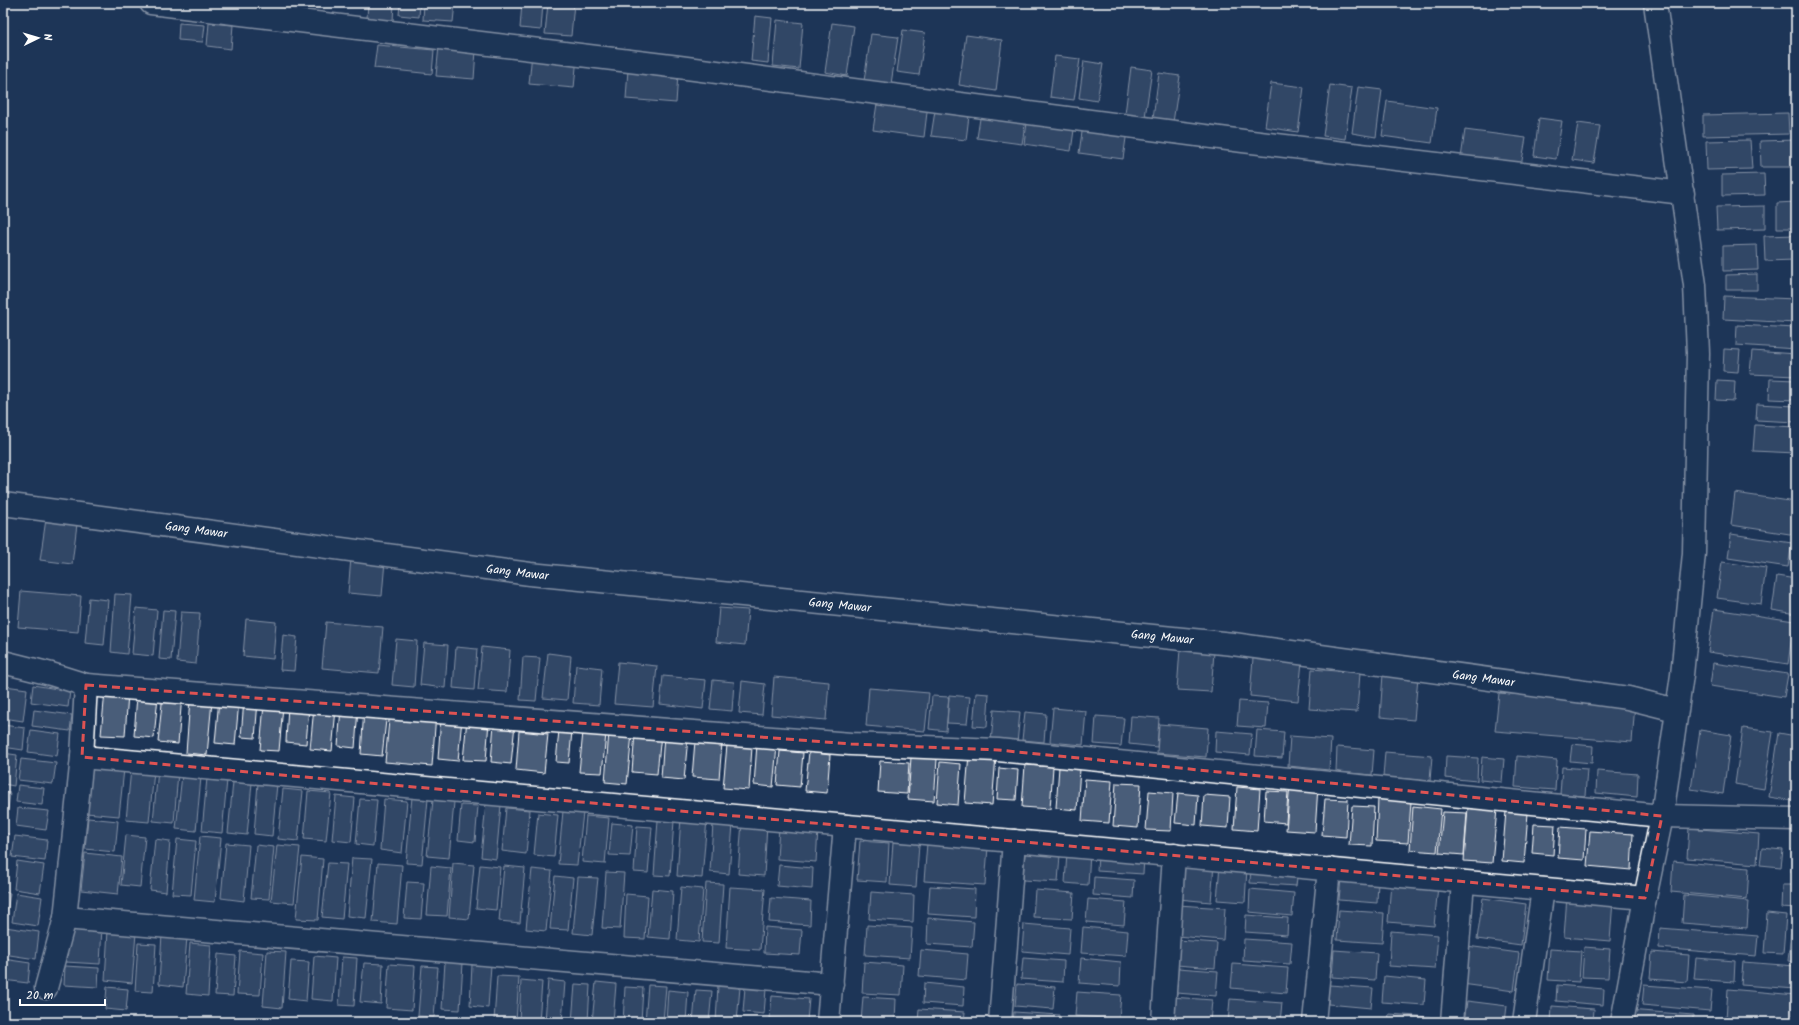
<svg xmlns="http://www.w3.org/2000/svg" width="1799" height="1025" font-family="Kalam,sans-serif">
<rect width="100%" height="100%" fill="#1d3557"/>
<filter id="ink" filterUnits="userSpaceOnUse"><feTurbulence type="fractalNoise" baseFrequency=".025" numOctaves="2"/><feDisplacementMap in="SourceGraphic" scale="8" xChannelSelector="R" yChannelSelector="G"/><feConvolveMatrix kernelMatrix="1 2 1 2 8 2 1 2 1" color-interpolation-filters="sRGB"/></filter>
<g filter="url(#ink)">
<path fill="#4a5d79" stroke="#fff" d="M368 3H394L393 21 367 18Z
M400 3H420L419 17 399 15Z
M424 3H455L453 22 423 20Z
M522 3H543L541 30 520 28Z
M548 3H574L571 36 545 34Z
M755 16 772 18 768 63 751 61Z
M777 20 803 23 799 69 773 66Z
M179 23 205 25 203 42 178 40Z
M209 23 233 25 231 49 207 46Z
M832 23 854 26 847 76 825 72Z
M903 30 925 33 919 75 897 72Z
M871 34 898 37 891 84 864 81Z
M966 35 1002 40 996 91 959 85Z
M377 45 434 50 432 74 374 68Z
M439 46 476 50 474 79 436 76Z
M532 53 577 57 574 88 529 84Z
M1055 56 1080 59 1074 100 1050 97Z
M1084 61 1103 64 1097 101 1079 98Z
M1131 67 1152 70 1145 117 1125 114Z
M628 69 678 74 676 103 626 99Z
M1159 73 1180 76 1172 129 1152 126Z
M1271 83 1304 87 1298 132 1265 127Z
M1330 85 1352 88 1345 139 1323 136Z
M1358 87 1382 90 1376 137 1352 133Z
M878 97 928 104 924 137 873 130Z
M1387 101 1437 108 1432 143 1382 136Z
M935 111 969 116 966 140 931 136Z
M981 112 1026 119 1022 144 977 138Z
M1788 113 1789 134 1703 136V115Z
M1028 116 1075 123 1071 151 1024 144Z
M1539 118 1562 121 1556 159 1534 156Z
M1578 123 1600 126 1594 163 1572 160Z
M1083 125 1127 131 1123 159 1079 153Z
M1465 130 1526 138 1521 166 1461 158Z
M1750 140 1752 169 1707 170 1706 141Z
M1796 140V167H1761L1760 141Z
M1764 174 1765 195 1722 196V175Z
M1796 202V228H1777V203Z
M1765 206V229L1717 230 1716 207Z
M1796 235V260L1765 261 1764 236Z
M1757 245 1758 270 1723 271V246Z
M1757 274V290H1726V275Z
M1724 296 1796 299V323L1723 319Z
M1737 325 1796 328V349L1736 345Z
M1724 349 1740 350 1738 372 1723 371Z
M1752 351 1796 354V376L1750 374Z
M1770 379 1796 380V400L1769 399Z
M1717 380 1735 381 1734 401 1716 400Z
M1757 404 1796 406V422L1756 420Z
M1755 425 1796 427V453L1753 451Z
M1735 493 1796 502V535L1731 525Z
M3 515H8L4 551H3Z
M46 519 77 524 72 564 40 560Z
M1731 534 1792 543 1788 567 1728 558Z
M351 558 385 561 382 596 348 593Z
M1722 562 1766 568 1761 604 1717 598Z
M1777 576 1796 579V614L1772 610Z
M21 591 81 596 78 632 18 627Z
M115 594 132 595 127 654 111 652Z
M89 598 108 600 104 645 85 643Z
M136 608 157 610 153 656 132 654Z
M719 608 748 610 745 645 716 642Z
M1714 609 1794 621 1788 664 1708 652Z
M163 610 175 611 171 660 159 659Z
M181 612 200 613 196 664 177 662Z
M246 619 276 622 273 659 243 656Z
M326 622 383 627 379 673 322 668Z
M283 635 297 637 294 671 280 670Z
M396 639 417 641 414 687 392 685Z
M424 643 448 645 445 688 420 685Z
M456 647 477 649 474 690 453 688Z
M482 647 510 650 507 692 478 690Z
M1180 649 1214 652 1211 692 1177 690Z
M548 653 571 656 567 700 543 698Z
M523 657 540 658 536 701 520 700Z
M1253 658 1302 662 1298 701 1250 696Z
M618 662 657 666 653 707 614 704Z
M1713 663 1788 674 1784 697 1710 686Z
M576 665 602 668 599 705 573 703Z
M1312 669 1360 673 1357 712 1309 709Z
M1383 674 1418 677 1414 720 1380 717Z
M663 676 706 680 703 709 660 704Z
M774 677 829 682 826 720 771 715Z
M713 680 734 682 732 711 710 709Z
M742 681 765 684 762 715 739 713Z
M33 685 70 691 68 707 31 702Z
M5 686 27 689 23 721 3 718Z
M869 688 929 693 925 731 866 726Z
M105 691 128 693 125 736 101 735Z
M976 693 989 694 987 727 973 726Z
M1499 693 1635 704 1632 742 1495 731Z
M163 694 182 695 178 744 158 742Z
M137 695 158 696 154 738 134 736Z
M949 695 970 697 967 724 947 723Z
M932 696 949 697 946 731 929 729Z
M190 699 212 701 207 755 186 753Z
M219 699 239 701 235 745 215 743Z
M244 700 258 701 255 738 241 737Z
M1239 701 1268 703 1266 728 1237 726Z
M264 704 283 706 279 751 260 750Z
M288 705 309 707 306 744 286 742Z
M314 707 336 709 332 751 310 749Z
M341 708 358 709 355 748 338 746Z
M1053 708 1086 711 1083 745 1050 742Z
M364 709 387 711 382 756 361 754Z
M34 710 72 715 70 731 32 726Z
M390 710 436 714 432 766 385 762Z
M994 710 1020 712 1017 744 991 742Z
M1025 712 1046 714 1044 742 1022 740Z
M441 716 462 718 458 761 438 759Z
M1096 716 1124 718 1121 746 1094 744Z
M1131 716 1159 718 1157 747 1129 744Z
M467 719 489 721 486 761 463 760Z
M494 723 515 724 511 764 491 762Z
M1159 724 1208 728 1206 757 1157 753Z
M3 725 25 728 23 750 3 747Z
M1743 728 1773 732 1764 789 1735 784Z
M31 730 60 734 57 756 28 752Z
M559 730 572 731 569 763 556 762Z
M1257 730 1284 732 1282 758 1255 756Z
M1700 730 1731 735 1723 794 1691 789Z
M519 731 548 734 544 773 516 770Z
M1216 731 1252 734 1250 755 1215 752Z
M583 732 606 734 602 773 579 772Z
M609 732 632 734 627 784 605 782Z
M635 732 661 734 657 774 632 772Z
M1779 733 1796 736V788L1794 801 1769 797Z
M664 735 688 737 684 780 661 778Z
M1290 736 1331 739 1329 770 1288 766Z
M695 741 722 743 719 779 692 777Z
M757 744 777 746 773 787 754 785Z
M1572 744 1593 746 1592 763 1570 761Z
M727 745 752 747 749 790 723 788Z
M1337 747 1374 750 1372 775 1336 772Z
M780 751 803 753 800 787 777 785Z
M809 752 830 755 827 793 805 791Z
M1385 752 1432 756 1430 781 1383 777Z
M3 753 17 755 14 786 3 784Z
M969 754 996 756 992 805 965 803Z
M1446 756 1478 758 1477 781 1445 778Z
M1517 756 1557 760 1555 790 1515 787Z
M911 757 937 759 934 801 908 799Z
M1482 757 1504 759 1502 782 1480 780Z
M21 759 56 763 53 784 18 780Z
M880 761 909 763 907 794 878 792Z
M940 762 961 764 958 805 937 803Z
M1025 765 1053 767 1050 809 1022 807Z
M90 766 124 769 119 816 86 813Z
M1059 767 1080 769 1077 810 1056 808Z
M1562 767 1587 769 1585 796 1560 794Z
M999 768 1018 770 1016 800 997 799Z
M131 769 154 771 149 822 126 820Z
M158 770 178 772 174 823 153 821Z
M1597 771 1638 774 1637 797 1596 793Z
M182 775 201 777 196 831 176 829Z
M207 778 227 780 222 833 202 831Z
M1085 779 1112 781 1109 823 1082 821Z
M233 782 252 783 247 835 228 833Z
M258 783 277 784 272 836 254 834Z
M1116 783 1141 784 1138 828 1113 826Z
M1290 784 1318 786 1315 832 1286 830Z
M18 785 44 788 42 805 16 802Z
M1237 787 1260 789 1257 831 1234 829Z
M283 789 303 791 298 841 278 839Z
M308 791 331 793 326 841 304 839Z
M1149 791 1173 793 1171 831 1146 830Z
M1266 791 1288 792 1286 823 1264 821Z
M3 792 10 793 8 809H3Z
M1178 793 1198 795 1196 825 1175 823Z
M1204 795 1230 797 1228 828 1202 826Z
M336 796 355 798 351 842 332 840Z
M412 797 428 799 422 864 406 863Z
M360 799 377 800 373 846 356 844Z
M384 799 407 801 402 853 380 850Z
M1325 799 1348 800 1346 837 1322 835Z
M1378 799 1411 802 1408 843 1376 841Z
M433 800 454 802 449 858 427 856Z
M486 803 501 805 496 859 481 857Z
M461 805 478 806 475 842 458 840Z
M1352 806 1374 807 1372 846 1349 845Z
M1413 806 1441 809 1437 852 1410 850Z
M1468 807 1497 809 1492 863 1464 861Z
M18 808 49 811 46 830 16 826Z
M506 808 530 810 526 854 502 851Z
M563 811 583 813 577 865 558 864Z
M1506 811 1528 813 1524 863 1502 861Z
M1443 812 1467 813 1464 855 1439 853Z
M3 813H7L4 832H3Z
M538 813 558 815 554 857 534 855Z
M586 816 609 818 605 864 582 862Z
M681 817 707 819 702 878 677 876Z
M88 818 118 821 115 852 85 849Z
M658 820 674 821 670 876 654 875Z
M742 822 767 824 764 876 738 874Z
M612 823 633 825 630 856 609 855Z
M713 823 733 824 729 874 710 872Z
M1534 824 1555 825 1553 855 1532 853Z
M637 826 652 827 648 873 634 872Z
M779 826 818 829 816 862 777 859Z
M1560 827 1586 829 1584 860 1558 858Z
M1689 828 1759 834 1757 864 1687 858Z
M1590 831 1633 834 1631 870 1587 866Z
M3 833 9 834 6 859 3 858Z
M126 835 145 837 140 887 121 885Z
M15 836 47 840 45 861 12 857Z
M200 836 221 838 215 902 194 900Z
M155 839 170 841 166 892 150 890Z
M177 839 196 841 191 895 172 894Z
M860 841 889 843 887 882 857 880Z
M893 842 919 844 916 887 890 885Z
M226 843 249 845 244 901 221 898Z
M927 843 988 847 985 885 924 881Z
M256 845 274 847 269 899 251 898Z
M277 845 300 847 294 903 271 901Z
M1762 848 1783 850 1781 867 1760 865Z
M1792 849 1796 850V873H1791Z
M1025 852 1060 855 1058 882 1023 880Z
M1067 852 1090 853 1088 885 1065 883Z
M85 853 122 857 118 894 81 890Z
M1098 855 1144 858 1143 874 1097 871Z
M302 857 323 859 318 920 296 919Z
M352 858 372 859 366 918 347 916Z
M17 861 44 865 40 893 14 889Z
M1181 861 1214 864 1211 902 1178 899Z
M1673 861 1749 868 1747 899 1671 892Z
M3 862H5L3 878Z
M328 863 347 864 342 919 322 917Z
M378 863 402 865 397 924 373 922Z
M453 863 474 865 469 919 449 917Z
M480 865 500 867 496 910 476 908Z
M779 865 813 868 812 889 777 886Z
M1220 865 1247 868 1245 902 1217 900Z
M1251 865 1298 869 1296 886 1250 883Z
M431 866 451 868 447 916 427 915Z
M504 866 525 868 520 923 499 921Z
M532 869 552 871 546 931 526 929Z
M606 872 624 873 620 929 602 928Z
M555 876 573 878 568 930 550 929Z
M578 877 598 878 592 935 573 933Z
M1094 877 1134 880 1133 898 1093 895Z
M1341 878 1378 881 1377 903 1339 900Z
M407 882 424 883 421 919 404 918Z
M1391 882 1438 886 1434 926 1388 922Z
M706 883 723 884 719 943 702 942Z
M1782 885H1796V909L1781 908Z
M930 886 975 889 974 917 928 914Z
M681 887 703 889 699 942 677 940Z
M730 887 765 889 760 950 726 948Z
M652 889 673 891 670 939 648 937Z
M1250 889 1294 893 1292 916 1249 912Z
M1035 890 1074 893 1072 919 1033 917Z
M3 892 10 893 6 919 3 918Z
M871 892 914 895 913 922 869 919Z
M16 893 42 897 38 926 12 922Z
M626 894 648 896 645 939 624 938Z
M1684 895 1749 901 1747 928 1682 923Z
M1567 896 1613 900 1610 941 1564 937Z
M771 898 811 901 810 925 769 922Z
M1483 898 1526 904 1521 945 1477 939Z
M1088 899 1126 902 1124 925 1086 922Z
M1178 905 1225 908 1223 940 1176 936Z
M1339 910 1384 913 1382 943 1337 940Z
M1767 913 1786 915 1783 954 1764 953Z
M1246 915 1288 918 1287 935 1245 932Z
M1792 917H1796V930H1791Z
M928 918 974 922 972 947 927 944Z
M68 924 102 927 100 964 65 962Z
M1024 924 1070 928 1068 955 1022 951Z
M867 925 912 928 910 958 865 955Z
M5 927 39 932 36 959 3 954Z
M765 927 802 930 800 955 764 953Z
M1083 927 1128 931 1126 956 1081 953Z
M1660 928 1758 936 1756 956 1659 948Z
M108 930 136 933 132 983 105 980Z
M1391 931 1438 935 1435 969 1389 966Z
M1791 933H1796V962L1788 961Z
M162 934 187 937 183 987 159 984Z
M1244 939 1292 942 1290 964 1243 961Z
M1178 940 1217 943 1215 968 1176 965Z
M138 943 156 944 153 992 135 991Z
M190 943 211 945 208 996 186 994Z
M1467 946 1519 953 1514 991 1462 984Z
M1584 947 1610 949 1608 978 1582 977Z
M1550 949 1581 951 1579 982 1548 980Z
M921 950 968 954 966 980 919 976Z
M1334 950 1377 953 1375 980 1332 977Z
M240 951 263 953 260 995 237 994Z
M267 951 286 952 282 1008 263 1006Z
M1652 952 1689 955 1687 982 1650 979Z
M218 954 236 956 233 996 215 995Z
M314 956 336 958 333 1001 311 999Z
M342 957 357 958 354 1006 339 1005Z
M1023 958 1064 961 1063 982 1021 979Z
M1081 958 1121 962 1120 986 1079 983Z
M1696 958 1735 961 1734 982 1694 979Z
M3 959 30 963 28 983 3 980Z
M291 961 309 962 306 1001 288 999Z
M445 962 463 963 460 1010 442 1009Z
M864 962 903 965 901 995 862 993Z
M1743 962 1796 966V989L1741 985Z
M364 963 383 964 381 1004 360 1002Z
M389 964 415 966 412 1010 386 1008Z
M472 964 491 965 488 1008 470 1006Z
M1233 964 1288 968 1286 993 1231 988Z
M65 966 99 968 98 987 64 985Z
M422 966 438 967 434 1017 418 1016Z
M1178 968 1218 971 1216 996 1176 993Z
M497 976 519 977 516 1022 494 1021Z
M1384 976 1426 980 1424 1005 1382 1002Z
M521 980 542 982 539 1022H519Z
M548 980 565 982 562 1022H545Z
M596 982 616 984 613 1022H592Z
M924 983 964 987 963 1006 923 1003Z
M575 984 590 985 588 1022H572Z
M1017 984 1055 987 1053 1009 1015 1006Z
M648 985 666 986 663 1022H645Z
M718 985 740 987 737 1022H716Z
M1329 985 1373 988 1371 1008 1328 1004Z
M1557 985 1604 989 1603 1005 1556 1001Z
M1644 985 1712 990 1710 1011 1642 1005Z
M107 987 128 989 126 1011 105 1009Z
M625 987 643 988 641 1022H623Z
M745 987 766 989 764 1014 743 1012Z
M1728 989 1796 995V1022H1761L1726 1019Z
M668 990 688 992 686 1022H666Z
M696 990 712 991 709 1022H693Z
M1077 992 1121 995 1119 1019 1075 1016Z
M772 996 809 999 807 1021 770 1018Z
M863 997 896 999 895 1022H861Z
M1172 997 1212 1000 1210 1022H1171Z
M1230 999 1282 1003 1280 1022H1228Z
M1467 1001 1507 1006 1505 1022H1464Z
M1552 1006 1594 1009 1593 1022H1551Z
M919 1009 965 1012 964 1022H918Z
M1628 1010 1693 1015V1022H1627Z
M1014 1012 1059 1015V1022H1013Z
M1389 1014 1430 1017 1429 1022H1388Z
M1329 1018 1376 1021V1022H1329Z
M1703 1019 1735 1022H1703Z"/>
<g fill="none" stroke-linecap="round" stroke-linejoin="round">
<defs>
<g id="street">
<path d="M151 3 679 67 1243 141 1683 193"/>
<path id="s1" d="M3 504 530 574 1233 644 1628 698 1676 710"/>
<path d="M3 662 51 674 86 685 851 744 998 750 1662 816 1796 819"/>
<path d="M82 757 1645 898"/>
<path d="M65 918 832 984"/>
<path d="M46 988 65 918 82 757 86 685"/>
<path d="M828 1022 845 826"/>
<path d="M1000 1022 1014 841"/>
<path d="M1163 1022 1174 855"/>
<path d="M1314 1022 1329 869"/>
<path d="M1452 1022 1463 882"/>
<path d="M1524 1022 1543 889"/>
<path d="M1622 1022 1645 898 1662 816 1682 675 1694 553 1698 353 1695 285 1655 3"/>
</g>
</defs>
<use href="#street" stroke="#fff" stroke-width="25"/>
<use href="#street" stroke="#1d3557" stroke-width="22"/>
</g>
</g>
<path d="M0 0H1799V1025H0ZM86 685 851 744 998 750 1662 816 1645 898 82 757Z" fill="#1d3557" fill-opacity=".55" fill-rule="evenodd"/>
<path fill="none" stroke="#de5353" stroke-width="3" stroke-dasharray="8 5" stroke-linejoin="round" d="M86 685 851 744 998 750 1662 816 1645 898 82 757Z"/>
<g text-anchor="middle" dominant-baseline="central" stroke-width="4" stroke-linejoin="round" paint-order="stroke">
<g font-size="12" fill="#fff" stroke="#1d3557">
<text stroke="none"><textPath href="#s1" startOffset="195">Gang Mawar</textPath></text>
<text stroke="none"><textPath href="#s1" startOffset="519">Gang Mawar</textPath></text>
<text stroke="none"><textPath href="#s1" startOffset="843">Gang Mawar</textPath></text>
<text stroke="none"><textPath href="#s1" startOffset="1167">Gang Mawar</textPath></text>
<text stroke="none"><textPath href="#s1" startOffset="1491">Gang Mawar</textPath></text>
</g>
</g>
<rect width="1799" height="1025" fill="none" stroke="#1d3557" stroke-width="16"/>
<rect x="8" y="8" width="1783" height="1009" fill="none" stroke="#fff" stroke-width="1.5" filter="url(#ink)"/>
<g transform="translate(38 38) rotate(85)" stroke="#1d3557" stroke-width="3" paint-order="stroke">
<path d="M0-3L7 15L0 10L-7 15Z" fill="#ffffff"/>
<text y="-6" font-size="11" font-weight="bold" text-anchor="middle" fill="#ffffff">N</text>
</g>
<path d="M20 999v6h85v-6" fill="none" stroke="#ffffff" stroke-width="2"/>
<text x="26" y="999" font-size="12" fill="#ffffff" stroke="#1d3557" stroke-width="3" paint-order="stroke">20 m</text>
</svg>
